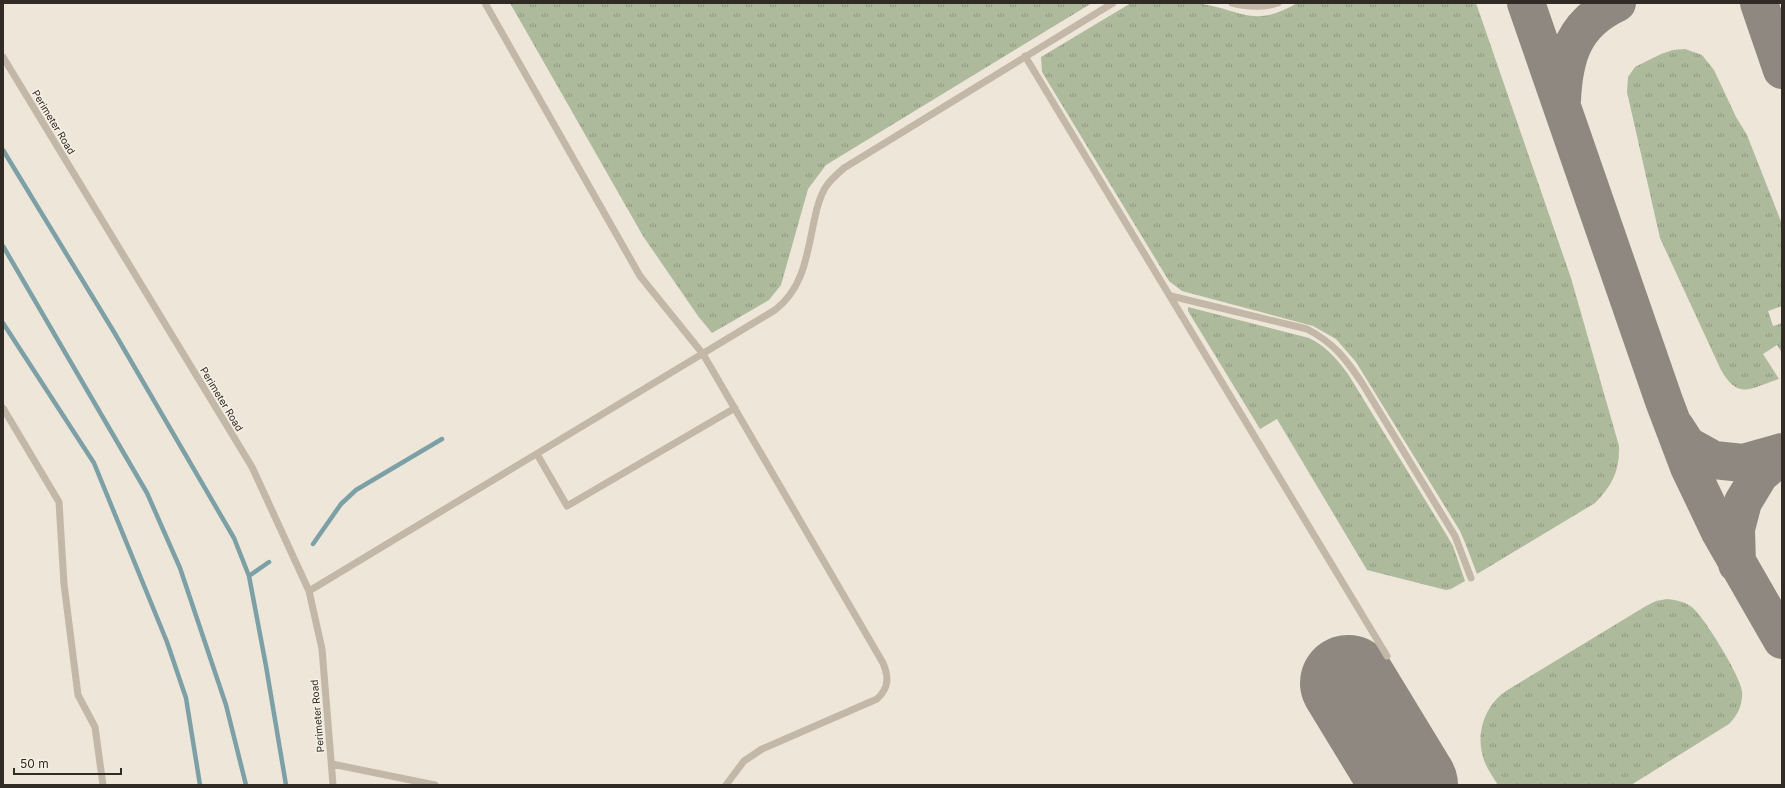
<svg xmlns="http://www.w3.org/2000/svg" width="1785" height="788" font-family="Inter,sans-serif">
<defs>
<pattern id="grass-tufts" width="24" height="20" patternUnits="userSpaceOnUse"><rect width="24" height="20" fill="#adba9c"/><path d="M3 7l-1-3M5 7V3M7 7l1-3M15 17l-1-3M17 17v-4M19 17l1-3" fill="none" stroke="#8d977f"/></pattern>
</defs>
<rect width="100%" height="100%" fill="#ede6d9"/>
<path fill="url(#grass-tufts)" d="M510 3H1092L826 165 808 189 781 285 769 300 712 333 698 316 643 236Z
M1131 3C1152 3 1175 0 1196 3 1239 8 1252 30 1297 3H1476L1571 278 1619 446C1620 470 1612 486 1595 503L1477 574 1466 545 1460 531 1356 362 1336 339 1313 326 1182 291 1169 281 1042 72 1041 57Z
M1685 49 1702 55 1714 70 1736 117 1747 135 1782 224V306L1768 311 1773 326 1782 323V353L1777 345 1763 354 1779 379C1750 388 1739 401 1721 370L1660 238 1627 92 1628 77 1635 67 1661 54 1673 50Z
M1188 307 1309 338C1326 346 1337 359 1348 374L1446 534 1453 546 1465 581 1451 589 1446 590 1367 570 1277 419 1260 429 1188 311Z
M1667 599C1677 600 1686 602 1693 608 1705 619 1740 675 1742 691 1743 704 1738 715 1729 724L1631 785H1498C1493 777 1487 769 1484 760 1475 735 1484 706 1506 691L1646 606 1656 601Z"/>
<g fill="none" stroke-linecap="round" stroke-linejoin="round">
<path stroke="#7ca0a6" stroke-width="4.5" d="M3 150 114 332 234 538 249 576 266 666 286 785
M3 246 147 493 180 568 226 705 246 785
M3 323 94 463 167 642 186 698 200 785
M313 544 341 504 356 490 442 439
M249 576 269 562"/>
<path stroke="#8f8880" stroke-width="38" d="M1526 3 1664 401 1689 467 1720 532 1782 640
M1759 3 1782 70
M1562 100C1564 56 1574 23 1617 3
M1676 428 1687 445 1714 460 1743 463 1782 452
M1737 564 1736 529 1743 502 1760 474 1782 456"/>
<path stroke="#8f8880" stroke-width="96" d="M1348 683 1410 785"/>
<path stroke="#c3b7a7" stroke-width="7" d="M485 3 640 276 703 354 883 663C889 677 889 688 877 699L762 749 744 761 726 785
M1232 3C1248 7 1262 8 1278 3
M1025 56 1387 656
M3 57 252 467 309 591 322 649 333 785
M1171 296 1307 329C1334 343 1346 359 1362 383L1455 536 1471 578
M3 408 59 502 64 584 78 695 95 727 103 785
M537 454 567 506 735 408
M309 591 775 310C805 287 807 252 815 217 817 207 820 197 825 188 830 180 837 174 844 168L1113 3
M332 764 435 785"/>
</g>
<g text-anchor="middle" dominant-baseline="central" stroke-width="3" stroke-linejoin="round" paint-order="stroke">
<g font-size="10" fill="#312b26" stroke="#f6f0e5">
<text transform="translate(54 122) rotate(59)">Perimeter Road</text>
<text transform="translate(222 399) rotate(59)">Perimeter Road</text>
<text transform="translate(317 716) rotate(-95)">Perimeter Road</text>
</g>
</g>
<rect width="1785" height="788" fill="none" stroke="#312b26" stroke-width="8"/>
<path d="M14 768v6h107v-6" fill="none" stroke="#312b26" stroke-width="2"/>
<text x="20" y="768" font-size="12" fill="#312b26" stroke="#f6f0e5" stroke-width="3" paint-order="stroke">50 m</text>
</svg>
